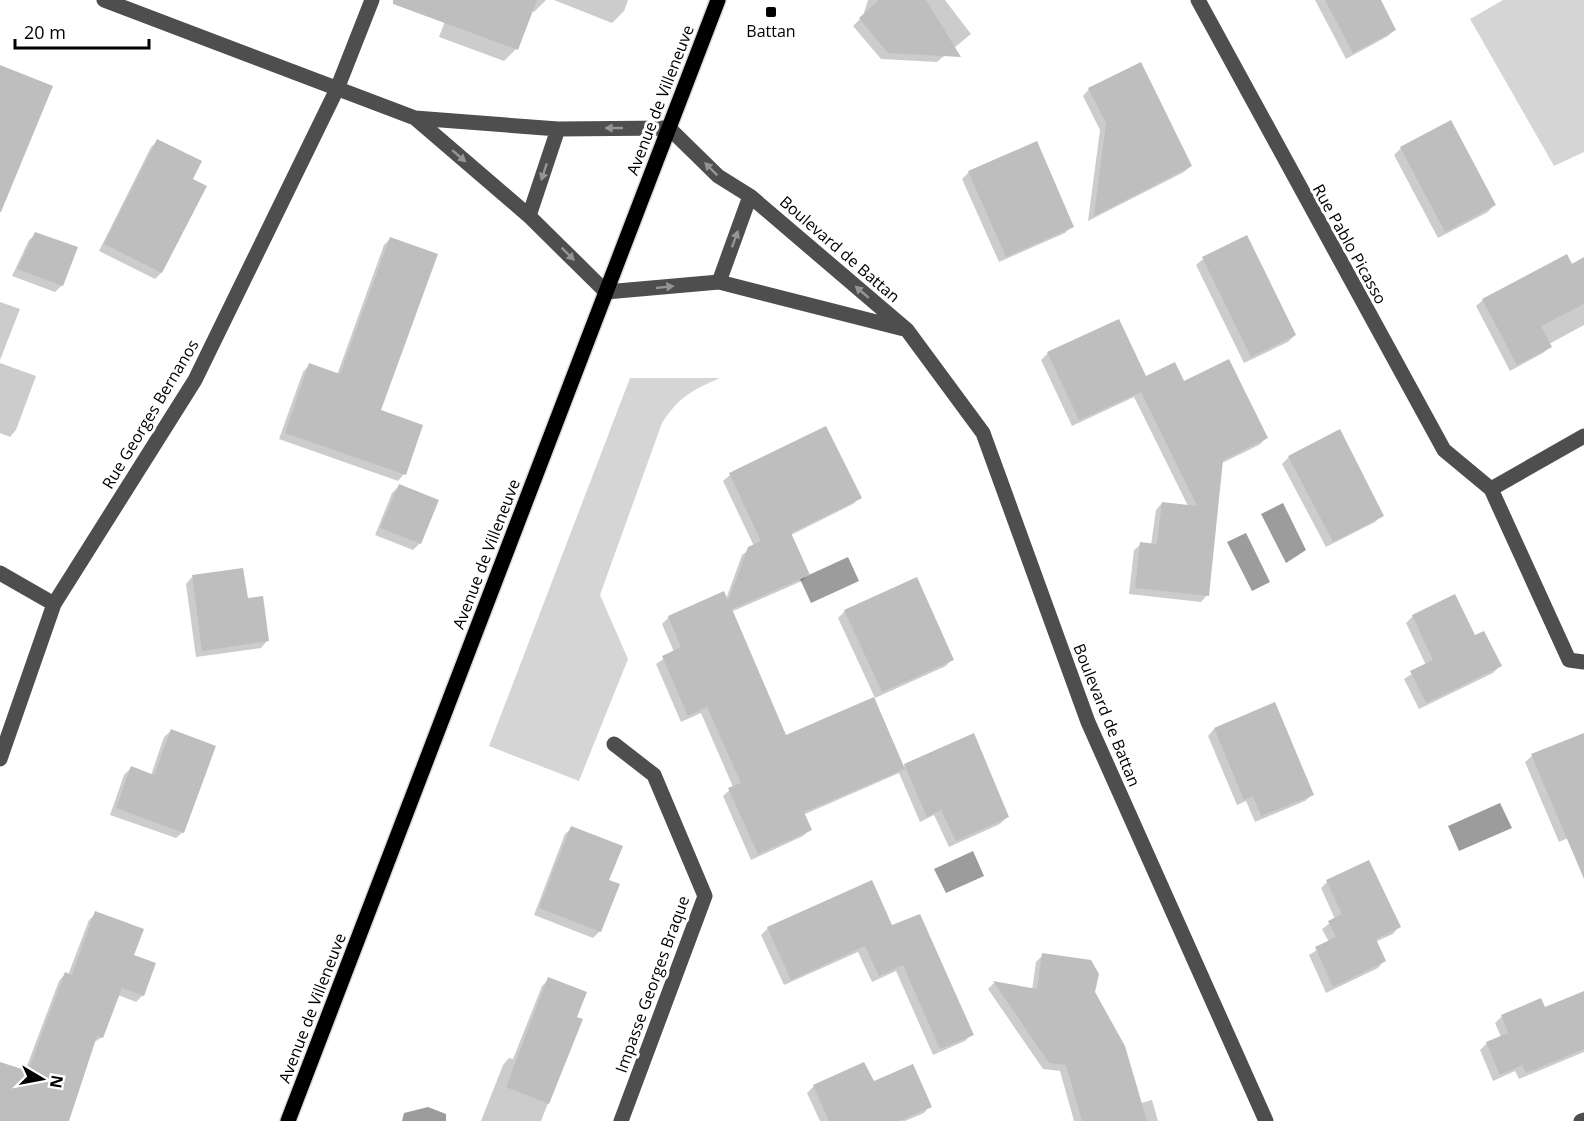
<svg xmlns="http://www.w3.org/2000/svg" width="1584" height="1121" font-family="'Open Sans',sans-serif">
<rect width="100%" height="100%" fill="#fff"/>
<path fill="#d5d5d5" d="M1503 0H1584V152L1554 166 1470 19Z
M630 378H720C692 390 679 397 662 423L600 595 628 659 579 781 489 746Z"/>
<path fill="#9c9c9c" d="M1283 503 1306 550 1286 563 1261 514Z
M1246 533 1270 582 1252 591 1227 542Z
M848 557 859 581 811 603 800 579Z
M1500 803 1512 828 1459 851 1448 826Z
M973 851 984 876 946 893 934 869Z
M428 1107 446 1114V1121H402L404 1113Z"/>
<path fill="#0003" d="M453 0H546L534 12 531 11 516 49 504 61 439 37Z
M554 0H628L624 11 612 23Z
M868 0H945L971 34 937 62 881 59 853 26 863 16Z
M1315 0H1379L1394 30 1388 36 1346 59Z
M1089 89 1191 166 1184 172 1088 221 1100 130 1083 96Z
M158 141 191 179 161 273 155 279 99 251 151 147Z
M1401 148 1494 205 1488 212 1438 238 1394 155Z
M969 172 1072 226 1065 233 999 262 962 179Z
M36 234 62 285 55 292 12 276 29 240Z
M391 238 379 411 404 474 398 481 279 439 303 372 309 365 337 375 384 245Z
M1203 259 1295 335 1288 342 1244 363 1196 265Z
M1584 259V325L1549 344 1550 347 1543 353 1510 371 1476 306 1483 300Z
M0 302 20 309 0 360Z
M1048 353 1145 378 1183 383 1266 438 1259 445 1222 463 1207 595 1201 602 1129 594 1134 550 1141 544 1151 545 1156 510 1162 503 1188 506 1134 397 1072 426 1041 360Z
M0 363 36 376 16 430 10 437 0 433Z
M826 428 860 498 853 504 791 535 808 575 802 581 731 612 785 737 903 768 905 765 1007 817 1000 824 949 847 934 815 920 822 899 773 803 815 810 830 803 836 751 860 723 796 733 787 701 713 681 722 656 664 674 652 662 624 669 617 726 599 742 555 754 546 723 481 730 475Z
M1289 457 1382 515 1375 522 1326 547 1282 464Z
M399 486 420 543 413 550 375 535 392 493Z
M192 577 247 600 267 641 261 648 196 657 186 584Z
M1454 596 1474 637 1500 666 1493 673 1419 709 1404 679 1426 665 1406 623 1413 616Z
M845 611 952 659 946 666 875 698 838 618Z
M1214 729 1312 795 1305 801 1255 822 1246 801 1237 805 1208 736Z
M171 731 183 832 176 838 110 815 124 775 131 768 151 775 164 737Z
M1584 735V831L1559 842 1525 762 1532 756Z
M572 828 607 881 600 931 593 938 534 915 565 834Z
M1327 882 1399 927 1393 934 1375 942 1384 961 1378 968 1326 993 1309 955 1329 942 1322 929 1335 919 1321 888Z
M96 913 132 956 143 995 136 1002 118 995 102 1037 93 1043 68 1121H0V1063L25 1071 59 981 65 974 68 975 89 920Z
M891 927 972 1034 965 1041 933 1055 896 971 872 982 858 952 784 985 761 935 768 928Z
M1043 955 1094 992 1141 1103 1152 1100 1158 1121H1074L1060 1071 1043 1069 988 989 994 983 1032 990 1036 962Z
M549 979 575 1017 581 1020 541 1121H481L503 1065 509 1058 513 1059 542 986Z
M1584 999V1052L1519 1079 1515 1071 1493 1081 1480 1050 1487 1043 1501 1037 1495 1023 1501 1017 1541 1000 1544 1009Z
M873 1083 930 1106 924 1113 905 1121H820L807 1093 814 1086Z"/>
<path fill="#bebebe" d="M393 0H537L518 50 393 4Z
M879 0H926L961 57 888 53 859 18Z
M1325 0H1381L1396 30 1353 53Z
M1141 62 1192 166 1094 216 1106 123 1088 88Z
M0 65 53 86 1 212H0Z
M1451 120 1496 205 1445 232 1400 147Z
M157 139 202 161 193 179 207 186 162 273 104 244Z
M1037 141 1074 227 1006 257 968 171Z
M35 232 78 247 63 286 17 269Z
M1247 235 1296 335 1251 357 1202 257Z
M390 237 438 254 381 410 423 425 406 475 285 433 309 363 340 374Z
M1567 254 1572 264 1584 257V304L1541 326 1552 347 1517 365 1482 299Z
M1119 319 1146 376 1175 362 1184 381 1229 359 1268 438 1223 460 1209 596 1135 588 1140 542 1157 544 1162 502 1197 506 1141 392 1079 420 1047 352Z
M826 426 862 498 791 533 810 575 732 609 786 735 874 697 905 769 804 812 812 830 758 854 728 788 741 783 707 707 688 716 662 656 681 647 668 616 724 591 728 601 748 547 761 541 729 473Z
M1340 429 1384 516 1333 542 1288 456Z
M399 484 439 500 421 544 380 528Z
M243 568 248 598 263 596 269 641 202 651 192 575Z
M917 577 954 660 882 692 844 610Z
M1455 594 1475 635 1484 631 1502 666 1426 703 1410 671 1433 660 1412 615Z
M1275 702 1314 795 1261 816 1253 796 1244 800 1214 728Z
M171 729 216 746 184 833 116 808 131 766 154 775Z
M974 733 1009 817 956 841 941 810 927 817 904 764Z
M1584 733V879L1531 754Z
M571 826 623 846 609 880 620 884 601 932 539 908Z
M1369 860 1401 927 1376 939 1386 961 1333 987 1315 947 1336 937 1328 921 1342 914 1326 880Z
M872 880 892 925 920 914 974 1035 940 1049 903 965 879 976 865 946 791 980 767 927Z
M95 911 144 929 134 955 156 963 144 996 122 988 103 1038 97 1036 69 1121H0V1062L28 1071 65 972 72 975Z
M1042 953 1091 960 1099 974 1095 992 1125 1046 1147 1121H1082L1066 1065 1049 1063 993 981 1037 989Z
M548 977 587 992 577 1017 583 1019 549 1104 506 1087Z
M1584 991V1049L1526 1073 1522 1065 1500 1075 1486 1042 1508 1033 1501 1015 1541 998 1545 1007Z
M864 1062 874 1081 913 1064 932 1107 899 1121H829L813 1085Z"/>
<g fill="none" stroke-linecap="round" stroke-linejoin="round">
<defs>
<path id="major" d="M288 1121 718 0"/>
</defs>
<use href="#major" stroke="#dbdbdb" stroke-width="18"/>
<path stroke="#4e4e4e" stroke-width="15" d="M104 0 415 118 558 129 669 128 718 176 750 196 907 330 983 433 1088 722 1266 1121
M1198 0 1444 450 1491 489 1584 436
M415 118 529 216 606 292 719 282 904 329
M529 216 558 129
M719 282 750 196
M1491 489 1569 660 1584 662
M0 573 54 604
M614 744 654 775 705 896 621 1121
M0 759 54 604 195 380 337 89 372 0
M1581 1121 1584 1120"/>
<use href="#major" stroke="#000" stroke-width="15"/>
</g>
<defs><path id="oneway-solid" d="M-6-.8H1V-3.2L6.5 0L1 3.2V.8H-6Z" transform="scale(1.5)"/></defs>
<g fill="#959595">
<use href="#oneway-solid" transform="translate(614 128) rotate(180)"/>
<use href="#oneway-solid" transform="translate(459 156) rotate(41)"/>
<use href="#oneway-solid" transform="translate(711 169) rotate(-135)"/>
<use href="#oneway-solid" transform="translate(544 172) rotate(108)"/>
<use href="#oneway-solid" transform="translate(735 239) rotate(-70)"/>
<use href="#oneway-solid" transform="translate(568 254) rotate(45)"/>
<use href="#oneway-solid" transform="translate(665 287) rotate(-6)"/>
<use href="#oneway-solid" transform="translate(862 292) rotate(-139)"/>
</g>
<rect fill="#000" stroke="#fff" stroke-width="2" x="765" y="6" width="12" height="12" rx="3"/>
<g text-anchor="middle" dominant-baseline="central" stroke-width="6" stroke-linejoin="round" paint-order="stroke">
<g font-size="16" fill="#000" stroke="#fff">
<text x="771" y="31">Battan</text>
</g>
<g font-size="16" fill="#000" stroke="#fff">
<text transform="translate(660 100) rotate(-69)">Avenue de Villeneuve</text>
<text transform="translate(1350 244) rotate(61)">Rue Pablo Picasso</text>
<text transform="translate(840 249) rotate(41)">Boulevard de Battan</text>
<text transform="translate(150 414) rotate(-59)">Rue Georges Bernanos</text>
<text transform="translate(486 554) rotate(-69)">Avenue de Villeneuve</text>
<text transform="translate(1107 715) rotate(68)">Boulevard de Battan</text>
<text transform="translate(652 984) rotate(-70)">Impasse Georges Braque</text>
<text transform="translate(312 1008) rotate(-69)">Avenue de Villeneuve</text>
</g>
</g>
<g transform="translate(42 1079) rotate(100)" stroke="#ffffff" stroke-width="4.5" paint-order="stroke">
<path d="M0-4.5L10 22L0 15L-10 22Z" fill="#000000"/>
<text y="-9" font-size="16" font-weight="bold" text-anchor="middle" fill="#000000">N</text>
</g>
<path d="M15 39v9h134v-9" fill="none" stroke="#000000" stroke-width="3"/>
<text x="24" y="39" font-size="18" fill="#000000" stroke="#ffffff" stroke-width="4.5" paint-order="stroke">20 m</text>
</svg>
